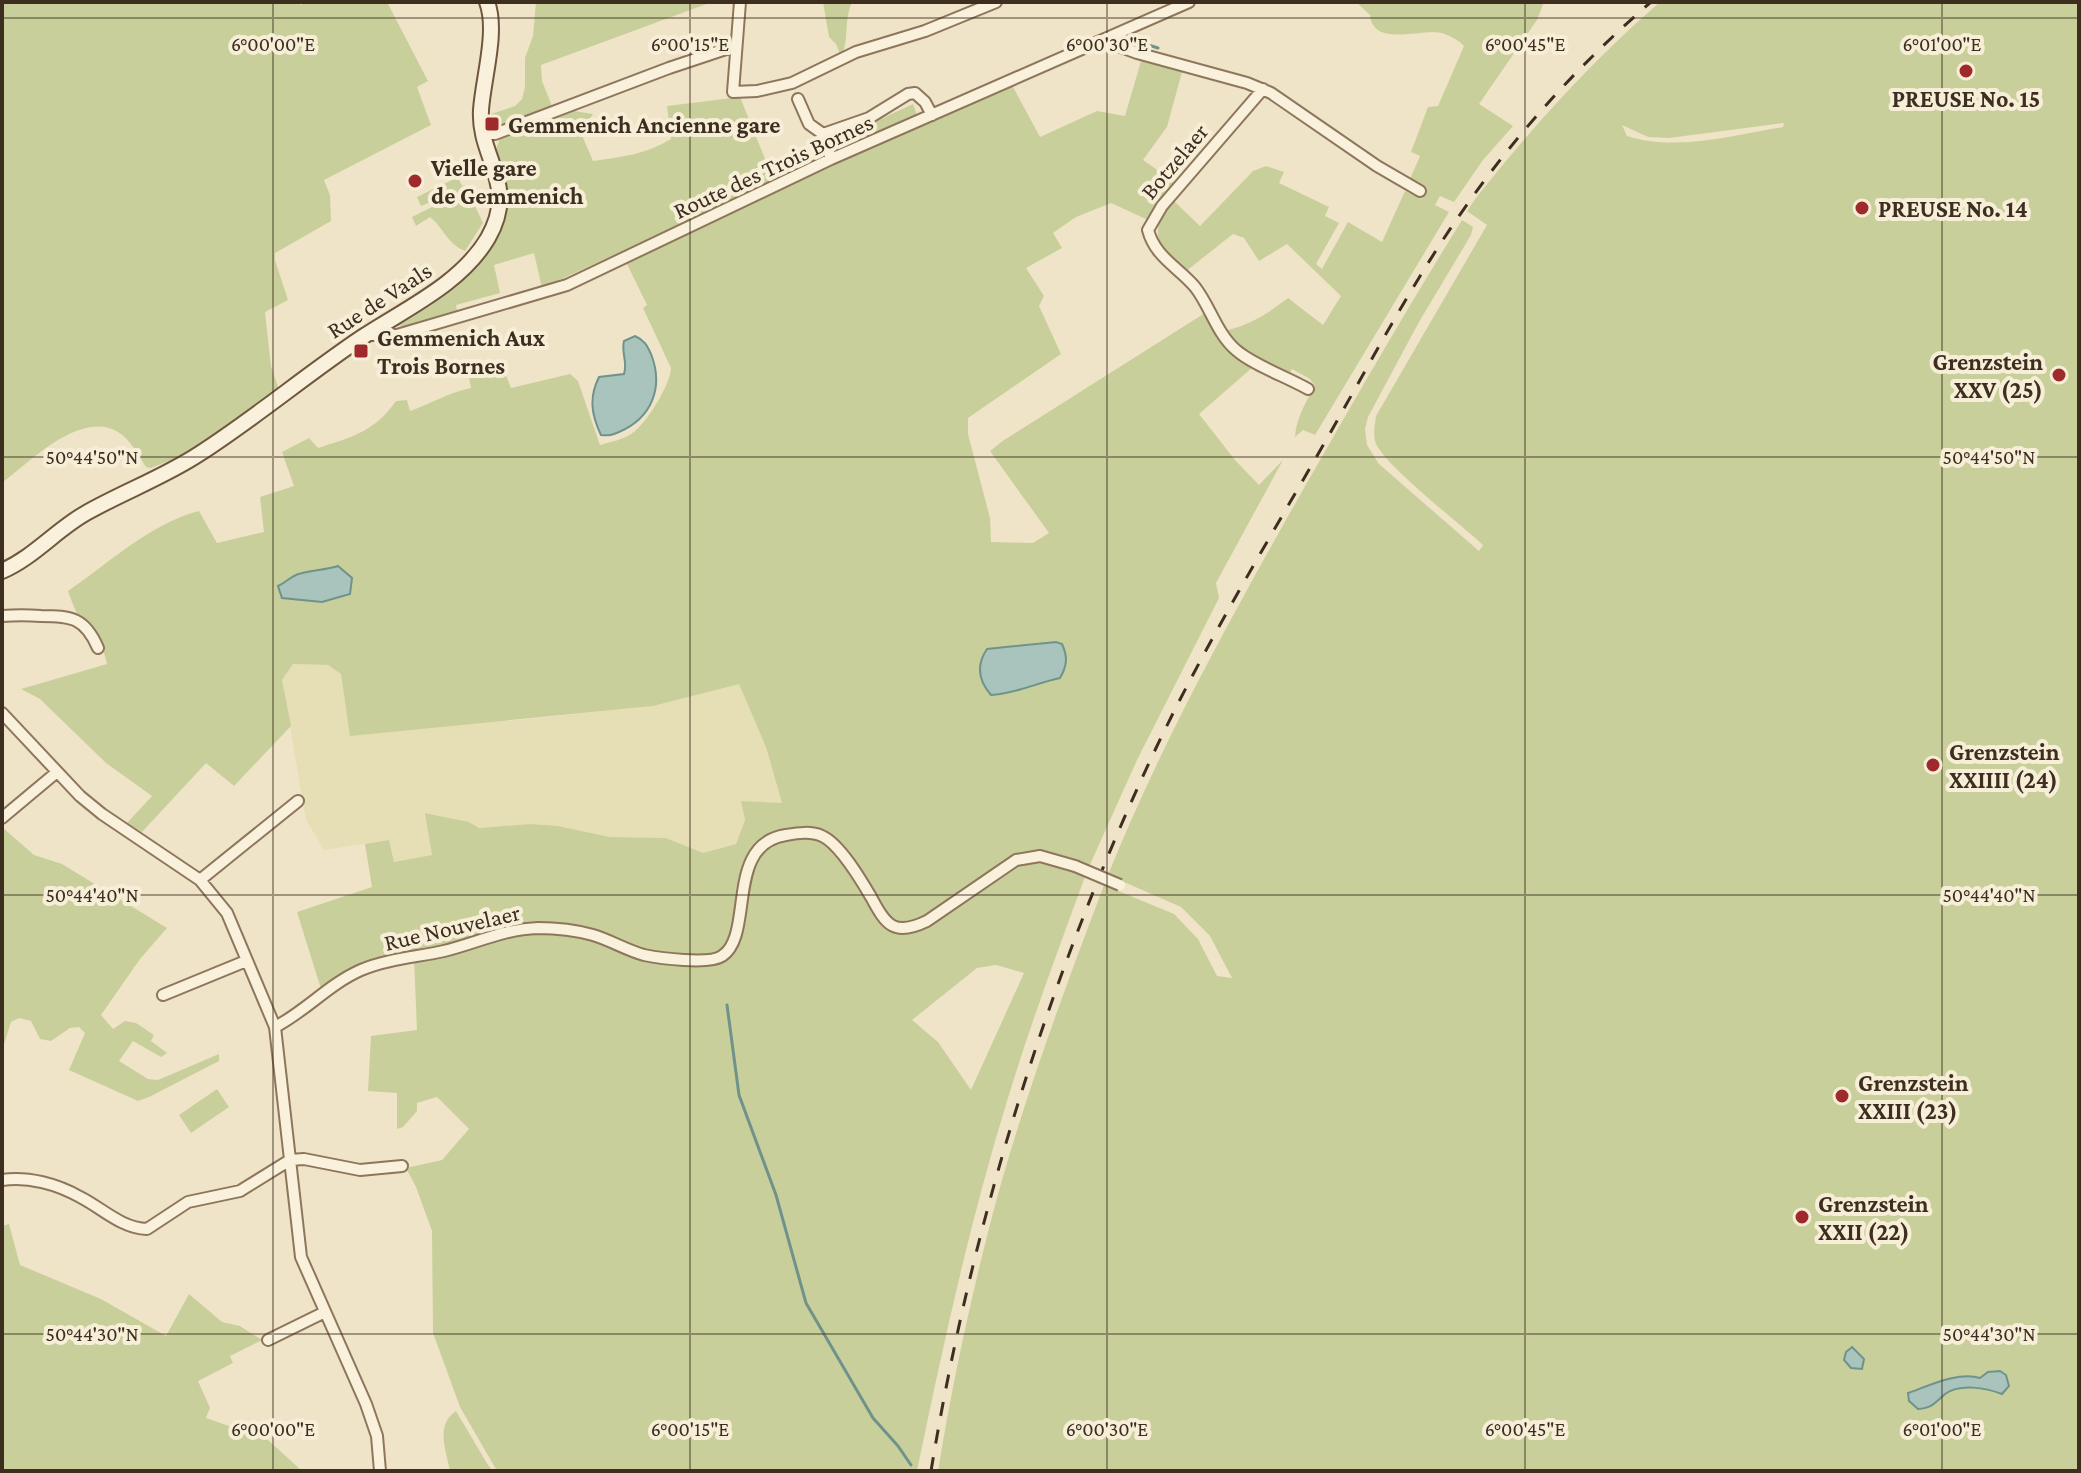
<svg xmlns="http://www.w3.org/2000/svg" width="2081" height="1473" font-family="'Crimson Pro',serif">
<rect width="100%" height="100%" fill="#f0e4c8"/>
<path fill="#e6deb5" d="M293 664 328 665 341 674 346 710 509 721 653 706 739 683 766 747 782 803 741 801 745 820 736 844 703 853 666 838 610 837 558 826 531 824 479 828 469 822 426 813 432 855 394 862 389 840 324 850 306 820 282 680Z"/>
<path fill="#c9cf9b" fill-rule="evenodd" d="M2 2H296L301 5 305 2H387L428 81 417 87 431 125 324 180 330 195 331 221 275 253V260L288 300 265 312 271 366 279 390 192 452 151 468 146 467C139 456 131 440 118 432 80 410 31 461 2 483Z
M536 2H712L541 65 542 81 552 106 502 125 492 120 491 114 515 106 522 99 525 87V58L533 36Z
M823 2H852C843 23 850 40 841 56L836 44 829 37Z
M1356 2H1544L1537 20 1479 104 1513 126 1483 160 1454 202 1440 196 1435 205 1449 212 1315 435 1303 430 1295 437C1296 419 1306 401 1315 386L1310 379 1292 369 1285 382 1253 367 1199 414 1235 460 1259 485 1283 460 1216 583 1219 598 1137 760 1089 867 1027 854 919 921 905 925 888 919 834 842 787 831 747 862 740 878 733 928 722 951 708 957 646 953 562 926 460 943 361 967 321 989 297 912 372 887 365 844 389 840 394 862 432 855 425 813 469 822 479 828 531 824 558 826 610 837 666 838 703 853 736 844 745 820 741 801 782 803 766 747 739 684 653 706 350 736 341 674 328 665 293 664 282 680 291 726 234 786 206 763 142 832 127 823 152 796 106 763 40 699 21 689 107 664C103 641 90 633 78 615 74 608 71 599 68 591 109 563 151 523 199 511L217 543 264 532 260 497 294 486 282 452 309 438 318 448C352 437 374 432 396 401L407 400 410 411C432 403 448 393 471 388L468 372 501 363 511 388 570 374 578 381 600 445C610 442 622 440 631 434 645 426 671 384 671 368L643 308 647 305 626 262 936 116 1012 85 1040 137 1097 111 1125 116 1141 61 1182 72 1167 127 1143 160 1175 182 1148 220 1111 203 1076 217 1053 233 1062 248 1026 268 1044 296 1039 306 1061 354 968 418V434L990 518 991 542 1033 543 1049 533 990 451 1004 440 1205 313 1218 332C1247 327 1266 315 1288 298L1323 325 1341 296 1287 244 1259 261 1244 238 1233 234 1185 272C1159 244 1145 235 1174 201L1200 226 1253 171 1266 166 1284 172 1279 183 1329 207 1325 216 1339 223 1316 264 1322 269 1348 222 1382 242 1405 191 1422 199 1427 188 1410 179 1420 156 1411 152 1428 107 1438 106 1464 46C1458 40 1451 36 1442 33 1421 28 1373 48 1370 15Z
M1660 2H2079V1471H938C951 1391 968 1311 988 1232 1018 1114 1061 999 1104 885L1174 914 1198 939 1217 976 1232 978 1210 936 1181 907 1108 875C1158 751 1222 634 1287 518 1344 418 1401 318 1462 220L1473 227 1471 235 1419 322 1368 417 1365 429 1367 445 1379 464 1479 551 1483 545C1463 526 1379 461 1375 441 1373 433 1375 424 1376 416L1487 225 1467 211 1476 198C1532 127 1591 62 1660 2ZM1784 123 1783 127C1733 135 1677 152 1627 136L1622 125 1648 137 1669 138Z
M740 97 774 181 542 288 534 253 494 265 500 293 456 305 457 311C438 316 413 330 395 325L468 273 486 254 496 235 495 153 500 138 568 110 593 114 581 133 593 161C621 157 647 154 671 139L667 106Z
M913 104 917 115 836 151 830 147 831 142Z
M458 177 462 186 465 185 483 223 465 251C447 244 443 227 430 217L416 226 412 217 432 207 428 203 421 206 417 197Z
M2 827 34 855 62 864 167 928 140 959 101 1015 113 1029 125 1021 136 1023 154 1035 151 1041 167 1053 161 1057 133 1041 119 1061 148 1079 158 1080 219 1054V1061L149 1097 138 1101 69 1070 85 1033 79 1027 70 1028 51 1041 40 1039 31 1021 19 1018 11 1022 2 1051Z
M806 835C859 846 864 933 906 933L1017 862 1039 859 1086 874C1059 948 1031 1022 1008 1098 970 1221 943 1345 917 1471H497L460 1407 433 1333 432 1231 416 1187 406 1168 442 1160 469 1129 437 1097 417 1103V1111L403 1127 397 1129V1093L368 1091 371 1036 417 1030 414 959 493 937 537 931 593 938 643 958 728 956C736 923 744 852 781 839 788 837 798 837 806 835ZM996 965 1024 973 971 1090 938 1042 912 1020 977 968Z
M217 1089 229 1107 191 1133 179 1115Z
M9 1224 20 1265 101 1299 166 1336 189 1294 222 1322 240 1326 262 1340 230 1356 233 1363 198 1381 210 1408 206 1418 267 1439 302 1471H2V1226Z
M456 1411 488 1465 493 1471H450C446 1450 435 1425 456 1411Z"/>
<path fill="#a9c4bc" stroke="#6f938a" stroke-width="2" d="M635 336C644 340 647 345 651 354 664 387 652 418 619 432 612 435 609 436 601 435 591 414 589 397 599 377L624 374C628 362 621 353 624 341Z
M338 566 352 578 350 594 322 602 282 598 278 586C285 583 289 578 296 575 304 571 326 570 338 566Z
M1056 642 1062 644C1068 657 1067 666 1060 678 1036 683 1015 694 991 695 978 680 976 665 987 649Z
M1852 1347 1864 1359 1862 1369 1851 1368 1844 1360 1846 1352Z
M2000 1371 2006 1375 2009 1386 2002 1394C1986 1388 1960 1383 1945 1394 1935 1403 1932 1408 1918 1409L1909 1401 1908 1393C1928 1386 1959 1371 1980 1378L1988 1372Z"/>
<g fill="none" stroke-linecap="round" stroke-linejoin="round">
<path stroke="#6f938a" stroke-width="3" d="M1126 38 1158 48
M727 1005 739 1095 776 1195 806 1303 873 1418 898 1446 911 1465"/>
<defs>
<path id="street" d="M740 2 733 92 757 91 792 83 856 52 925 31 996 2
M1102 40 1137 53 1247 83 1271 93 1377 166 1420 191
M1263 89 1162 206 1148 230C1155 257 1178 267 1195 287 1210 306 1217 334 1236 350 1253 365 1287 377 1308 389
M798 99 809 124 823 134
M484 134H495L669 68 735 46
M831 159 823 134 869 118 908 94 915 93 925 102 932 115
M367 335H397L567 285 831 159 1189 2
M2 616C15 615 28 615 41 616 72 616 85 618 98 648
M2 713 80 796 102 814 200 880 227 913 275 1027 301 1257 366 1404 377 1436 380 1471
M2 818 57 772
M200 880 298 801
M163 995 246 961
M275 1027C306 1011 329 984 361 970 387 959 417 957 444 951 477 943 503 929 538 928 557 928 575 930 593 935 610 940 626 950 644 955 659 958 709 965 722 956 755 935 724 844 786 835 798 833 811 831 822 836 840 844 861 880 871 897 886 925 894 937 927 921L1016 860 1040 856 1075 866
M290 1160 304 1159 360 1170 402 1166
M2 1180C28 1176 57 1184 80 1197 102 1208 121 1228 147 1229L188 1202 240 1191 290 1160
M268 1340 325 1312"/>
<path id="secondary" d="M2 571C34 557 56 530 86 513 123 492 164 477 199 454 255 418 306 375 361 338 405 309 461 284 488 238 519 184 478 158 481 110 483 79 498 31 487 2"/>
</defs>
<use href="#street" stroke="#8d765c" stroke-width="14"/>
<use href="#secondary" stroke="#6f573f" stroke-width="18"/>
<use href="#street" stroke="#faf1dc" stroke-width="10"/>
<use href="#secondary" stroke="#faf1dc" stroke-width="14"/>
<path stroke="#3d2e20" stroke-width="3" stroke-dasharray="14 14" stroke-linecap="butt" d="M931 1471C971 1228 1045 987 1149 763 1200 653 1264 548 1325 442 1372 360 1416 275 1471 199 1523 126 1584 60 1651 2"/>
<defs>
<path id="street-bridge" d="M1075 866 1120 885"/>
</defs>
<use href="#street-bridge" stroke="#8d765c" stroke-width="14" stroke-linecap="butt"/>
<use href="#street-bridge" stroke="#faf1dc" stroke-width="10"/>
</g>
<path fill="none" stroke="#3d2e20" stroke-width="2" stroke-opacity="0.45" d="M273 2V1471M690 2V1471M1107 2V1471M1525 2V1471M1942 2V1471M2 18H2079M2 457H2079M2 895H2079M2 1334H2079"/>
<g fill="#9e2a2b" stroke="#f7eed8" stroke-width="3">
<circle cx="1966" cy="71" r="8"/>
<rect x="484" y="116" width="16" height="16" rx="4"/>
<circle cx="415" cy="181" r="8"/>
<circle cx="1862" cy="208" r="8"/>
<rect x="353" y="343" width="16" height="16" rx="4"/>
<circle cx="2059" cy="375" r="8"/>
<circle cx="1933" cy="765" r="8"/>
<circle cx="1842" cy="1096" r="8"/>
<circle cx="1802" cy="1217" r="8"/>
</g>
<g text-anchor="middle" dominant-baseline="central" stroke-width="8" stroke-linejoin="round" paint-order="stroke">
<g font-size="24" font-weight="bold" fill="#3d2e20" stroke="#f7eed8" text-anchor="start">
<text x="1966" y="98" text-anchor="middle">PREUSE No. 15</text>
<text x="508" y="124">Gemmenich Ancienne gare</text>
<text x="431" y="167">Vielle gare<tspan x="431" dy="28">de Gemmenich</tspan></text>
<text x="1878" y="208">PREUSE No. 14</text>
<text x="377" y="337">Gemmenich Aux<tspan x="377" dy="28">Trois Bornes</tspan></text>
<text x="2043" y="361" text-anchor="end">Grenzstein<tspan x="2043" dy="28">XXV (25)</tspan></text>
<text x="1949" y="751">Grenzstein<tspan x="1949" dy="28">XXIIII (24)</tspan></text>
<text x="1858" y="1082">Grenzstein<tspan x="1858" dy="28">XXIII (23)</tspan></text>
<text x="1818" y="1203">Grenzstein<tspan x="1818" dy="28">XXII (22)</tspan></text>
</g>
<g font-size="24" fill="#3d2e20" stroke="#f7eed8">
<text transform="translate(1174 161) rotate(-50)">Botzelaer</text>
<text transform="translate(773 166) rotate(-25)">Route des Trois Bornes</text>
<text transform="translate(379 300) rotate(-33)">Rue de Vaals</text>
<text transform="translate(452 927) rotate(-13)">Rue Nouvelaer</text>
</g>
</g>
<g font-size="20" text-anchor="middle" fill="#3d2e20" stroke="#f7eed8" stroke-width="8" stroke-linejoin="round" paint-order="stroke">
<text x="273" y="51">6°00'00"E</text>
<text x="690" y="51">6°00'15"E</text>
<text x="1107" y="51">6°00'30"E</text>
<text x="1525" y="51">6°00'45"E</text>
<text x="1942" y="51">6°01'00"E</text>
<text x="92" y="464">50°44'50"N</text>
<text x="1989" y="464">50°44'50"N</text>
<text x="92" y="902">50°44'40"N</text>
<text x="1989" y="902">50°44'40"N</text>
<text x="92" y="1341">50°44'30"N</text>
<text x="1989" y="1341">50°44'30"N</text>
<text x="273" y="1436">6°00'00"E</text>
<text x="690" y="1436">6°00'15"E</text>
<text x="1107" y="1436">6°00'30"E</text>
<text x="1525" y="1436">6°00'45"E</text>
<text x="1942" y="1436">6°01'00"E</text>
</g>
<rect width="2081" height="1473" fill="none" stroke="#3d2e20" stroke-width="8"/>
</svg>
